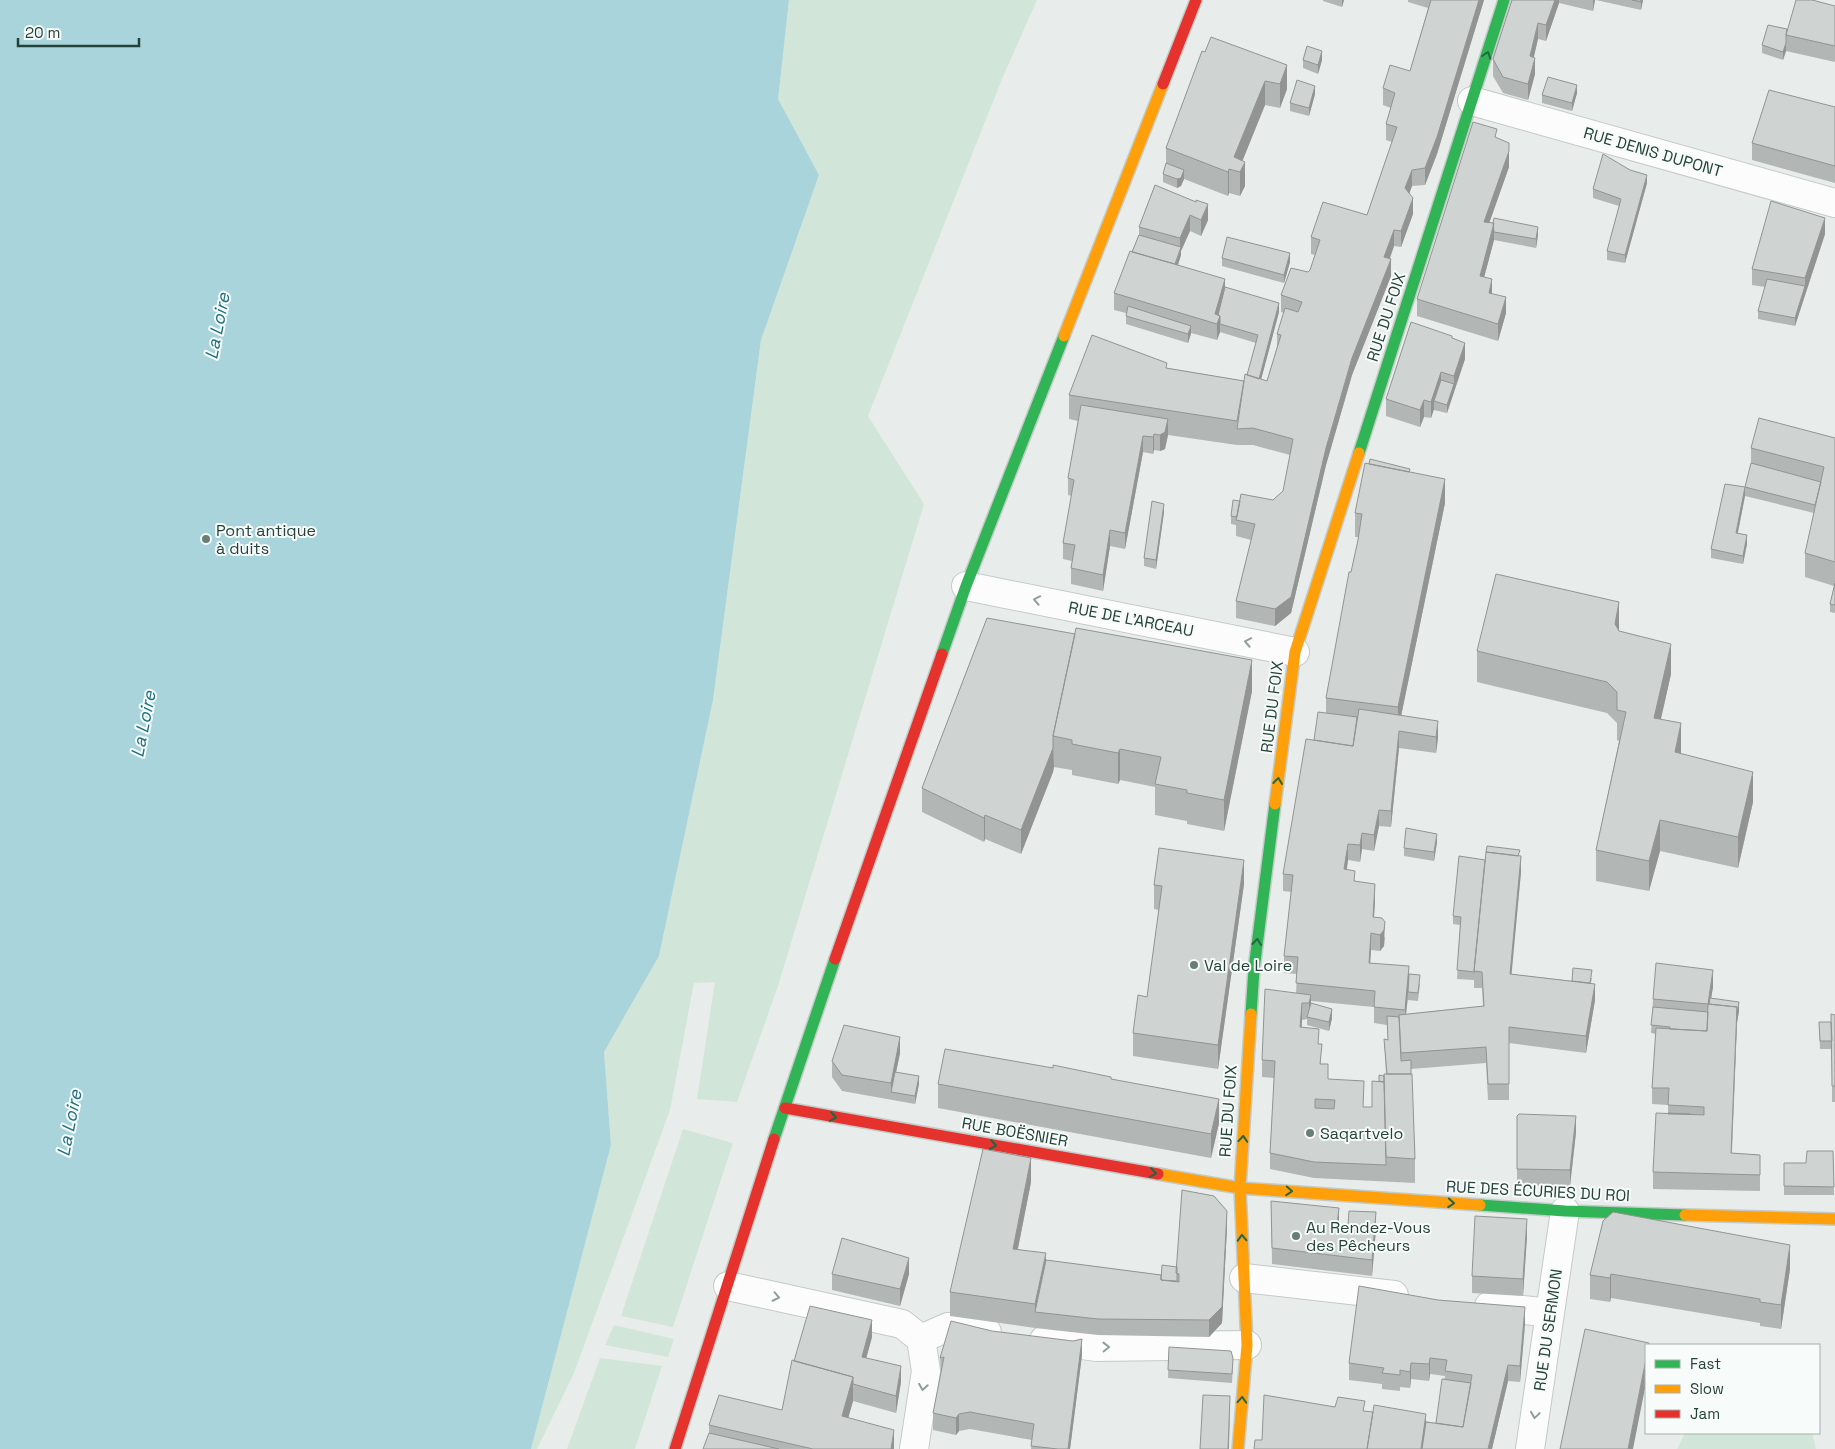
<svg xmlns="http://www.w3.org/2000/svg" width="1835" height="1449" font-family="'Space Grotesk',sans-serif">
<rect width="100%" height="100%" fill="#e8edeb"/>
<path fill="#d1e6d8" d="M789 0H1037L1002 79 868 416 924 504 778 986 737 1102 697 1099 715 982 694 983 670 1110 574 1373 537 1449H531L611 1145 604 1052 659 956 713 700 761 340 819 175 777 99Z
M683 1129 733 1143 673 1327 621 1316Z
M614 1325 674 1339 668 1357 605 1345Z
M600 1358 662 1366 635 1449H567Z
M1685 1433H1812L1816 1449H1677Z"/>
<path fill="#a9d4db" d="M0 0H789L778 99 819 175 761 340 713 700 659 956 604 1052 611 1145 531 1449H0Z"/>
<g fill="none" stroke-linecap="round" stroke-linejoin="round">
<defs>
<path id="street" d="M1472 101 1835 203
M966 586 1295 652
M1244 1278 1394 1295
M728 1286 902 1324 921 1339
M1489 1306 1550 1313
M921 1339 948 1327 987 1332
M1044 1340 1097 1347 1247 1345
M914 1449 926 1371 921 1339
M1530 1449 1565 1211"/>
<path id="fast" d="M1359 453 1504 0
M942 654 966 586 1064 336
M1251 1014 1254 969 1275 804
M774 1139 835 959
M1480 1205 1565 1211 1685 1215"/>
<path id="slow" d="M1064 336 1163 84
M1275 804 1295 652 1359 453
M1158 1174 1240 1188 1480 1205
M1685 1215 1835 1219
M1238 1449 1247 1345 1240 1188 1251 1014"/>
<path id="jam" d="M1163 84 1196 0
M835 959 942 654
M785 1108 1158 1174
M675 1449 774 1139"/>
</defs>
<use href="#street" stroke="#c5cac8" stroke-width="30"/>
<use href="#fast" stroke="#c3cbc8" stroke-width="14"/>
<use href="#slow" stroke="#c3cbc8" stroke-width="14"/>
<use href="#jam" stroke="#c3cbc8" stroke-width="14"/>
<use href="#street" stroke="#fcfcfc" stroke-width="28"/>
<use href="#fast" stroke="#30b455" stroke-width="11"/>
<use href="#slow" stroke="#ff9f0a" stroke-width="11"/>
<use href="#jam" stroke="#e5322d" stroke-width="11"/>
</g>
<path fill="#b2b6b5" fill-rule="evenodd" d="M1323 0H1344L1342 7 1323 1Z
M1408 0H1484L1437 154 1425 185 1412 186 1409 194 1413 214 1401 247 1394 246 1390 259 1391 276 1352 375 1326 465 1291 613 1275 626 1236 618V601L1251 540 1236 536V525L1231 524V516L1240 501 1273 500 1283 491 1290 455 1253 445H1237L1168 435 1165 449 1160 451 1154 450 1153 454 1143 452 1125 549 1110 546 1103 591 1071 584V568L1072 561 1063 559V543L1072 496 1068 495V478L1078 421 1069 419V395L1167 368 1244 381 1247 375 1256 343 1220 332 1217 340 1191 333 1188 343 1126 324V313L1114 310V293L1132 252 1139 235V227L1155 185 1208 220 1201 236 1190 231 1181 251V255L1178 265 1279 312 1261 379 1267 381 1277 347V334L1284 313 1281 312V295L1310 270 1315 255 1311 254V237L1367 215 1392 142 1386 140V124L1391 108 1383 105V88L1410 71 1428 8 1408 2Z
M1512 0H1595L1593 11 1559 3 1546 41 1538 39 1534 57 1535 74 1528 100 1503 93 1493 76V59Z
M1596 0H1643L1641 10Z
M1835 6V62L1786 51 1783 60 1762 53V45L1787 29Z
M1205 52 1287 65V89L1280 108 1265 105 1242 161 1245 186 1240 196 1229 193 1228 196 1184 179 1181 186 1177 188 1163 182V174L1166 166V148Z
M1303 60H1322L1318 74 1303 68Z
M1577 93 1572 111 1542 103V95Z
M1315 94 1309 116 1290 111V103Z
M1835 107V183L1752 160V143Z
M1497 138 1509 167 1489 223 1538 235 1536 248 1494 240 1484 277 1492 294 1506 313 1498 341 1417 316V299Z
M1647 183 1625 263 1607 260V251L1619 206 1593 198V189Z
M1825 234 1795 326 1758 319V311L1765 287 1752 285V269Z
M1222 258 1290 262 1284 283 1222 266Z
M1452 339 1465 359 1447 413 1434 410V409L1431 418 1424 417 1420 427 1386 416V399Z
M1835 438V613L1830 612V604L1834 586 1805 577V553L1814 513 1745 496 1738 533 1747 544 1743 564 1711 558V549L1745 487 1751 463V448Z
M1410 472 1445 503 1401 716 1438 738 1436 753 1399 748 1391 827 1379 826 1374 851 1362 849 1360 862 1348 860 1347 869 1355 881 1375 901 1374 917 1385 938 1384 946 1380 951 1371 950 1370 963 1409 974 1420 984 1418 1001 1408 1000V999L1406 1014 1483 1006 1482 988H1474V980L1457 979 1460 925 1453 924V916L1485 860 1520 856 1521 872 1511 974 1572 981 1592 978 1591 983 1595 1000 1586 1053 1509 1043V1100H1488L1486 1063 1411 1069 1415 1159V1183L1314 1178 1270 1169V1153L1274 1078 1262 1077V1060L1296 993 1297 974 1284 973V956L1291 892 1283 891V874L1314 740 1326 713V698L1359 537H1355V513ZM1311 1001 1374 1007V1023L1387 1025 1388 1040 1384 1039 1386 1074 1379 1081 1372 1107H1364L1328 1079 1321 1064 1319 1044 1302 1028V1020L1307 1019V1025L1329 1031 1332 1018 1311 1003Z
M1164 512 1156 569 1144 566V558Z
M1619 602V631L1671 674 1661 719 1681 754 1753 802 1738 868 1660 851 1649 891 1596 881V850L1619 741 1617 740V723L1607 713 1477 682V651Z
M987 618 1252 691 1224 831 1187 824V821L1155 815V787L1120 780 1118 784 1072 775V770L1054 767 1053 772 1021 854 985 839 984 842 922 812V788Z
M1437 842 1434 861 1404 856V848Z
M1244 884 1218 1069 1133 1056V1033L1147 997 1159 910 1154 909V885Z
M1713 987 1711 998 1739 1011 1737 1023 1732 1153 1760 1155V1191L1653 1189V1172L1668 1114V1105L1652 1104V1088L1656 1034 1651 1033 1653 999Z
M1835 1015V1102H1832V1049H1820L1819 1022H1831Z
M900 1053 896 1072 919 1084 915 1104 842 1091 832 1077V1061Z
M1111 1079 1219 1123 1211 1158 938 1108V1084Z
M1517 1116 1576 1132 1570 1186 1517 1185Z
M1833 1151 1834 1195H1784V1163H1806Z
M1031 1182 1018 1249 1046 1260 1161 1275 1177 1267 1227 1228 1222 1323 1209 1337 1098 1335 1035 1328 950 1316V1292Z
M1271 1201 1339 1225 1376 1229 1372 1276 1272 1264Z
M1527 1236 1523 1296 1472 1293V1276Z
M1790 1269 1781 1329 1760 1326V1323L1611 1298 1610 1302 1590 1299V1275Z
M832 1274H909L900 1306 832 1290Z
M1525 1324 1520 1382 1508 1381 1492 1449 1262 1440 1335 1407 1436 1423 1445 1376 1430 1374 1429 1381 1411 1379 1410 1388 1400 1387V1391L1382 1389V1384L1349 1380V1363Z
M872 1337 866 1358 901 1382 896 1413 853 1401 848 1418 894 1449H703L709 1433V1425L782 1410 794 1361Z
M1169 1347 1233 1366 1232 1383 1168 1378Z
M1082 1355 1070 1449H1031L1032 1440 970 1429 959 1431 956 1435 933 1430V1413L941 1374 940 1358Z"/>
<path fill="#919493" d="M1342 0H1344L1342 7Z
M1479 0H1484L1437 154 1425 185V168Z
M1555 0H1559V3L1546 41V25Z
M1593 0H1595L1593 11Z
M1641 0H1643L1641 10Z
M1538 23V39L1530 72V56Z
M1786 43V51L1783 60V52Z
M1322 51V60L1318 74V65Z
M1535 58V74L1528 100V84Z
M1287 65V89L1280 108V84Z
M1265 81V105L1238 172 1234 157Z
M1577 85V93L1572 111V103Z
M1315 86V94L1309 116V108Z
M1509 151V167L1484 238V222Z
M1245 162V186L1240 196V172Z
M1229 169V193L1228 196V172Z
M1184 170V179L1181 186 1177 188V179Z
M1412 170V186L1405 205V188Z
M1647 175V183L1625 263V255Z
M1413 198V214L1401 247V231Z
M1208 204V220L1201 236V220Z
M1190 215V231L1181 251V255L1173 280V272L1180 251V238Z
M1825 218V234L1795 326V318L1805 286V278Z
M1494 223V240L1480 293V276Z
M1538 227V235L1536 248V239Z
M1394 230V246L1384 273V257Z
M1290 253V262L1284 283V275Z
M1391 259V276L1352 375 1326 465 1291 613 1275 626V609L1326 448 1352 358Z
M1225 279V295L1220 316V332L1217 340V324L1215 314Z
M1492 279V296L1489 293Z
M1506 297V313L1498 341V324Z
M1279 303V312L1257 395V386Z
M1191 326V334L1188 343V334Z
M1465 343V359L1454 392V376Z
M1441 372V388L1434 401V409L1431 418V402Z
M1454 384V392L1447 413V405Z
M1424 400V417L1420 427V410Z
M1168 419V435L1165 449 1160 451V435Z
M1154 434V450L1153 454V437Z
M1143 436V452L1125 549V533Z
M1445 479V503L1398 731V707Z
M1745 487V496L1736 541V533Z
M1164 504V512L1156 569V560Z
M1110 530V546L1103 591V575Z
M1747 535V544L1743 564V556Z
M1619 602V633L1615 624Z
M1671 644V674L1654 749V718Z
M1252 660V691L1224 831V800Z
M1438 721V738L1436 753V737Z
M1681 723V754L1675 752Z
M1399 731V748L1391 827V811Z
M1053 744 1054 767 1053 772 1021 854V830Z
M1120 749V780L1118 784V753Z
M1753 772V802L1738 868V837Z
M1379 810V826L1374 851V835Z
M985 815V839L984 842V818Z
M1660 820V851L1649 891V861Z
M1362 833V849L1360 862V845Z
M1437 834V842L1434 861V852Z
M1348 844V860L1344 885V869Z
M1521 856V872L1510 991V974Z
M1244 860V884L1218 1069V1045Z
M1375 884V901L1373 933V917Z
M1385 922 1384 946 1380 951V935Z
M1371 933V950L1369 980V963Z
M1409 966V983L1408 992 1405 1026V1010Z
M1713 970V987L1709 1012 1708 1004Z
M1595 984V1000L1586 1053V1036Z
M1311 995V1012L1309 1017V1003Z
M1739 1002V1011L1737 1023 1731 1169 1737 1007Z
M1302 1003V1020L1300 1044V1027Z
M1332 1009V1018L1329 1031V1022Z
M900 1037V1053L892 1092H891V1083Z
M919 1076V1084L915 1104V1096Z
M1219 1099V1123L1211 1158V1134Z
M1576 1116V1132L1570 1186V1170Z
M1031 1158V1182L1013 1273V1249Z
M1339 1208V1224L1337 1241V1225Z
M1227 1211V1228L1222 1323 1209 1337V1320Z
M1376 1212V1229L1372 1276V1260Z
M1527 1219V1236L1523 1296V1279Z
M1790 1245V1269L1781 1329V1305Z
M1046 1253V1277L1035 1312V1304Z
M909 1258V1274L900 1306V1289Z
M1611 1274V1298L1610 1302V1278Z
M1525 1307V1324L1520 1382V1366Z
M872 1320V1337L862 1374V1357Z
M1082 1339V1355L1070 1449H1068Z
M1430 1358V1374L1429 1381V1364Z
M1646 1359V1383L1633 1449H1628Z
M1411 1363V1379L1410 1388V1372Z
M1508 1365V1381L1492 1449H1488Z
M901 1366V1382L896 1413V1396Z
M853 1377V1401L842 1440V1416Z
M1230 1396 1229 1449H1228Z
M959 1414V1431L956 1435V1418Z
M1426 1414V1438L1425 1449H1421Z
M894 1430V1449H891Z"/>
<path fill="#cfd4d2" stroke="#919493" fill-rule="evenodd" d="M1431 0H1479L1437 137 1425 168 1412 170 1405 188 1413 198 1401 231 1394 230 1384 257 1391 259 1352 358 1326 448 1291 597 1275 609 1236 601 1255 524 1236 520 1241 494 1273 500 1283 491 1293 439 1253 428 1237 429 1245 374 1267 381 1281 335 1277 334 1285 308 1298 312 1302 302 1281 295 1291 268 1308 272 1310 270 1320 240 1311 237 1323 202 1367 215 1397 127 1386 124 1395 93 1383 88 1390 65 1410 71Z
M1512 0H1555L1546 25 1538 23 1530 56 1535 58 1528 84 1503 77 1493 59Z
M1632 0H1641V2Z
M1796 0H1812L1835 6V46L1786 35Z
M1768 25 1787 29 1786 35V43L1783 52 1762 45Z
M1211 37 1287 65 1280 84 1265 81 1234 157 1245 162 1240 172 1229 169 1228 172 1166 148 1202 51 1205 52Z
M1307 46 1322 51 1318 65 1303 60Z
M1548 77 1577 85 1572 103 1542 95Z
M1297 80 1315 86 1309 108 1290 103Z
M1769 90 1835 107V166L1752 143Z
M1473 122 1497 129 1495 137 1509 143V151L1484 222 1494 223 1480 276 1492 279 1489 293 1506 297 1498 324 1417 299Z
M1603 154 1630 170 1647 175 1625 255 1607 251 1621 199 1593 189Z
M1166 163 1184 170 1181 178 1177 179 1163 174Z
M1155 185 1196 202V200L1208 204 1201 220 1190 215 1180 238 1139 227Z
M1771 201 1825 218 1805 278 1752 269Z
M1494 218 1538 227 1536 239 1494 232 1493 223Z
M1139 235 1181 247 1175 264 1132 252Z
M1227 237 1290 253 1284 275 1222 258Z
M1130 251 1225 279 1215 314 1220 316 1217 324 1114 293Z
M1767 279 1805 286 1795 318 1758 311Z
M1225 287 1279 303 1259 379 1247 375 1258 335 1220 324V316L1218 315Z
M1128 306 1191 326 1188 334 1126 316Z
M1411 322 1452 336V338L1465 343 1454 376 1441 372 1431 402 1424 400 1420 410 1386 399Z
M1092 335 1167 363 1166 368 1244 381 1237 421 1069 395Z
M1441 380 1454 384 1447 405 1434 401Z
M1081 405 1168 419 1165 432 1160 435 1154 434 1153 437 1143 436 1125 533 1110 530 1103 575 1071 568 1075 545 1063 543 1074 480 1068 478Z
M1759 418 1835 438V562L1805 553 1824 467 1751 448Z
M1370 459 1410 469 1409 472 1369 464Z
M1365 463 1445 479 1398 707 1326 698 1349 572H1351L1358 540 1362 514 1355 513Z
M1751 463 1821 482 1815 505 1745 487Z
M1725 484 1745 487 1736 533 1747 535 1743 556 1711 549Z
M1233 500 1240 501 1237 517 1231 516Z
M1152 501 1164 504 1156 560 1144 558Z
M1496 574 1619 602 1615 624 1619 631 1671 644 1654 718 1681 723 1675 752 1753 772 1738 837 1660 820 1649 861 1596 850 1626 712 1617 710V692L1607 682 1477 651Z
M1835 583V605L1830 604Z
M987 618 1075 634 1053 736V748L1021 830 985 815 984 818 922 788Z
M1076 628 1252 660 1224 800 1187 793V790L1155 784 1161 757 1120 749 1118 753 1072 744V740L1053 736Z
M1359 709 1438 721 1436 737 1399 731 1391 811 1379 810 1374 835 1362 833 1360 845 1348 844 1344 869 1355 871 1354 881 1375 884 1373 917 1382 918 1385 922 1384 930 1380 935 1371 933 1369 963 1409 966 1405 1010 1374 1007 1375 991 1296 983 1298 957 1284 956 1293 875 1283 874 1306 739 1353 746Z
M1318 712 1357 717 1353 746 1314 740Z
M1406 828 1437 834 1434 852 1404 848Z
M1487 846 1520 850 1518 856 1486 852Z
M1159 848 1244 860 1218 1045 1133 1033 1138 995 1147 997 1162 886 1154 885Z
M1486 852 1521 856 1510 974 1595 984 1586 1036 1509 1027V1084H1488L1486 1047 1401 1053 1399 1015 1484 1006 1482 972 1474 971Z
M1459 856 1485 860 1474 971 1475 972 1457 970 1461 917 1453 916Z
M1656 963 1713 970 1708 1004 1653 999Z
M1573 968 1592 970 1590 983 1572 981Z
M1409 974 1420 975 1418 993 1408 992Z
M1265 989 1311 995 1309 1003H1302L1300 1027 1319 1029 1318 1044H1322L1320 1064H1328V1079L1364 1081 1363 1107H1372V1081L1384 1082 1386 1165 1314 1162 1270 1153 1275 1061 1262 1060ZM1315 1099 1335 1100 1334 1109 1315 1108Z
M1710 998 1739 1002 1737 1015V1007L1709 1004Z
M1311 1003 1332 1009 1329 1022 1307 1017Z
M1708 1004 1737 1007 1731 1153 1760 1155V1175L1653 1172 1656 1113 1704 1115V1107L1668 1105 1669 1088H1652L1656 1028 1707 1031Z
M1653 1007 1708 1012 1707 1031 1670 1029V1027L1651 1025Z
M1831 1014 1835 1015V1086H1832Z
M1387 1016 1399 1017 1401 1061 1411 1060V1074H1387L1384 1039 1388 1040Z
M1819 1022H1831L1832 1041H1820Z
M844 1025 900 1037 891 1083 842 1075 832 1061Z
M945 1049 1053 1068V1065L1111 1077V1079L1219 1099 1211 1134 938 1084Z
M895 1072 919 1076 915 1096 891 1092Z
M1384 1074H1412L1415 1159 1386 1157Z
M1379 1075 1384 1076V1082L1379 1081Z
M1668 1113 1690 1114H1668Z
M1519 1114 1576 1116 1570 1170 1517 1169V1116Z
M983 1149 1031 1158 1013 1249 1046 1253 1035 1304 950 1292Z
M1807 1151H1833L1834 1187 1784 1186V1163H1806Z
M1182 1190 1214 1196 1227 1211 1222 1307 1209 1320 1098 1319 1035 1312 1046 1260 1161 1275V1280L1179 1282V1274L1176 1273Z
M1271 1201 1339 1208 1337 1225H1348L1349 1211 1376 1212 1372 1260 1272 1248Z
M1613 1212 1790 1245 1781 1305 1760 1302V1299L1611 1274 1610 1278 1590 1275 1603 1221Z
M1475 1216 1527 1219 1523 1279 1472 1276Z
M842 1238 909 1258 900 1289 832 1274Z
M1162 1265 1177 1267V1281L1161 1280Z
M1359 1286 1438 1300 1525 1307 1520 1366 1508 1365 1488 1449H1422L1426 1422 1463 1427 1472 1375 1445 1371 1447 1360 1430 1358 1429 1364 1411 1363 1410 1372 1400 1370V1375L1382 1373 1384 1368 1349 1363Z
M810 1306 872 1320 862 1357 901 1366 896 1396 853 1384V1377L794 1361Z
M951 1321 992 1331 1073 1341 1082 1339 1068 1449H1058L1031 1446 1034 1424 970 1412 959 1414 956 1418 933 1413 944 1357 940 1358Z
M1585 1329 1649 1343V1345H1646V1359L1628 1449H1560Z
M1169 1347 1231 1351 1233 1358 1232 1374 1168 1370Z
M792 1360 853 1377 842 1416 894 1430 891 1449H813L709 1425 719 1395 782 1410Z
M1442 1379 1471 1383 1463 1427 1436 1423Z
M1203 1395 1230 1396 1228 1449H1200Z
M1264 1395 1335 1407 1338 1397 1365 1401 1363 1411 1373 1412 1367 1449H1254L1255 1440H1262Z
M1374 1405 1426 1414 1421 1449H1367Z
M709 1433 779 1449H703Z"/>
<defs><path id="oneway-chevron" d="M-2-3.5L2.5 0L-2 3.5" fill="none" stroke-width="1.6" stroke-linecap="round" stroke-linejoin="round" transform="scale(1.25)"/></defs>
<g stroke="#286442">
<use href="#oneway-chevron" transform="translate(1487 55) rotate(-72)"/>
<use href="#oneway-chevron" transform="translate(1278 781) rotate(-83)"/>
<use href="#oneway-chevron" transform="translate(1257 942) rotate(-83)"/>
<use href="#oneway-chevron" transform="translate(833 1117) rotate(10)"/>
<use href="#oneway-chevron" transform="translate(1243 1139) rotate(-86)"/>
<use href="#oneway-chevron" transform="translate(993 1145) rotate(10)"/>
<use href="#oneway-chevron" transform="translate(1153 1173) rotate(10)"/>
<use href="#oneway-chevron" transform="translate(1289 1191) rotate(4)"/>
<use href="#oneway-chevron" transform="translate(1451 1203) rotate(4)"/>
<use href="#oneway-chevron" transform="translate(1242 1238) rotate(-92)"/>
<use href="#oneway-chevron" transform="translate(1242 1400) rotate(-86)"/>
</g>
<g stroke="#909f9b">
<use href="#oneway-chevron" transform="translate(1037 600) rotate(-169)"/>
<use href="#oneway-chevron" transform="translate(1248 642) rotate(-169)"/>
<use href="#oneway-chevron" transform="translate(776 1297) rotate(12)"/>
<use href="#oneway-chevron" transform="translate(1106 1347) rotate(-1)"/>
<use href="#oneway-chevron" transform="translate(923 1387) rotate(99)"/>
<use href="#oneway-chevron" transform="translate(1535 1415) rotate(98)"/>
</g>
<g fill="#697e78" stroke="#f7fbf9" stroke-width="2">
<circle cx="206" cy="539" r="5"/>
<circle cx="1194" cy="965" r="5"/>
<circle cx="1310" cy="1133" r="5"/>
<circle cx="1296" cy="1236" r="5"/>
</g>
<g text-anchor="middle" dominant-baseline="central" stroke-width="4" stroke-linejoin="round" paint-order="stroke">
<g font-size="16" fill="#24423a" stroke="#f7fbf9">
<text transform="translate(1653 152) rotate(16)">RUE DENIS DUPONT</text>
<text transform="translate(1386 317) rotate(-72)">RUE DU FOIX</text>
<text transform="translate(1131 619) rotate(11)">RUE DE L'ARCEAU</text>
<text transform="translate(1272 707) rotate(-83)">RUE DU FOIX</text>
<text transform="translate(1228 1111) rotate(-86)">RUE DU FOIX</text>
<text transform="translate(1015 1132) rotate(10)">RUE BOËSNIER</text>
<text transform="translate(1538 1191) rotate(3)">RUE DES ÉCURIES DU ROI</text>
<text transform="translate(1548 1330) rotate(-82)">RUE DU SERMON</text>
</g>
<g font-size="16" fill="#24423a" stroke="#f7fbf9" text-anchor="start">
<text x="216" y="530">Pont antique<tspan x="216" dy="18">à duits</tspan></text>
<text x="1204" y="965">Val de Loire</text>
<text x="1320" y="1133">Saqartvelo</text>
<text x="1306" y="1227">Au Rendez-Vous<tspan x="1306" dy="18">des Pêcheurs</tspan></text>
</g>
<g font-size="18" font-style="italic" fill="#1c6f80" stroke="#f7fbf9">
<text transform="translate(217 326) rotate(-79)">La Loire</text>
<text transform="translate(143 724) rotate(-79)">La Loire</text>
<text transform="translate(69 1123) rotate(-79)">La Loire</text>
</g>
</g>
<rect x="1645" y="1344" width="175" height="90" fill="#f7fbf9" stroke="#a3b1ad"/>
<rect x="1655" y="1360" width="25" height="8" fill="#30b455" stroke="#a3b1ad"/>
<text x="1690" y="1369" font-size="15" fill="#24423a">Fast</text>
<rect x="1655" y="1385" width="25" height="8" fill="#ff9f0a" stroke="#a3b1ad"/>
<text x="1690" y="1394" font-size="15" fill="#24423a">Slow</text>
<rect x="1655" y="1410" width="25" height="8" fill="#e5322d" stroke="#a3b1ad"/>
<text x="1690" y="1419" font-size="15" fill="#24423a">Jam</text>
<path d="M18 38v8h121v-8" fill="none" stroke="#24423a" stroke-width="2.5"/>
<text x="25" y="38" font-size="15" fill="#24423a" stroke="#f7fbf9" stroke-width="4" paint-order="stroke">20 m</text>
</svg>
